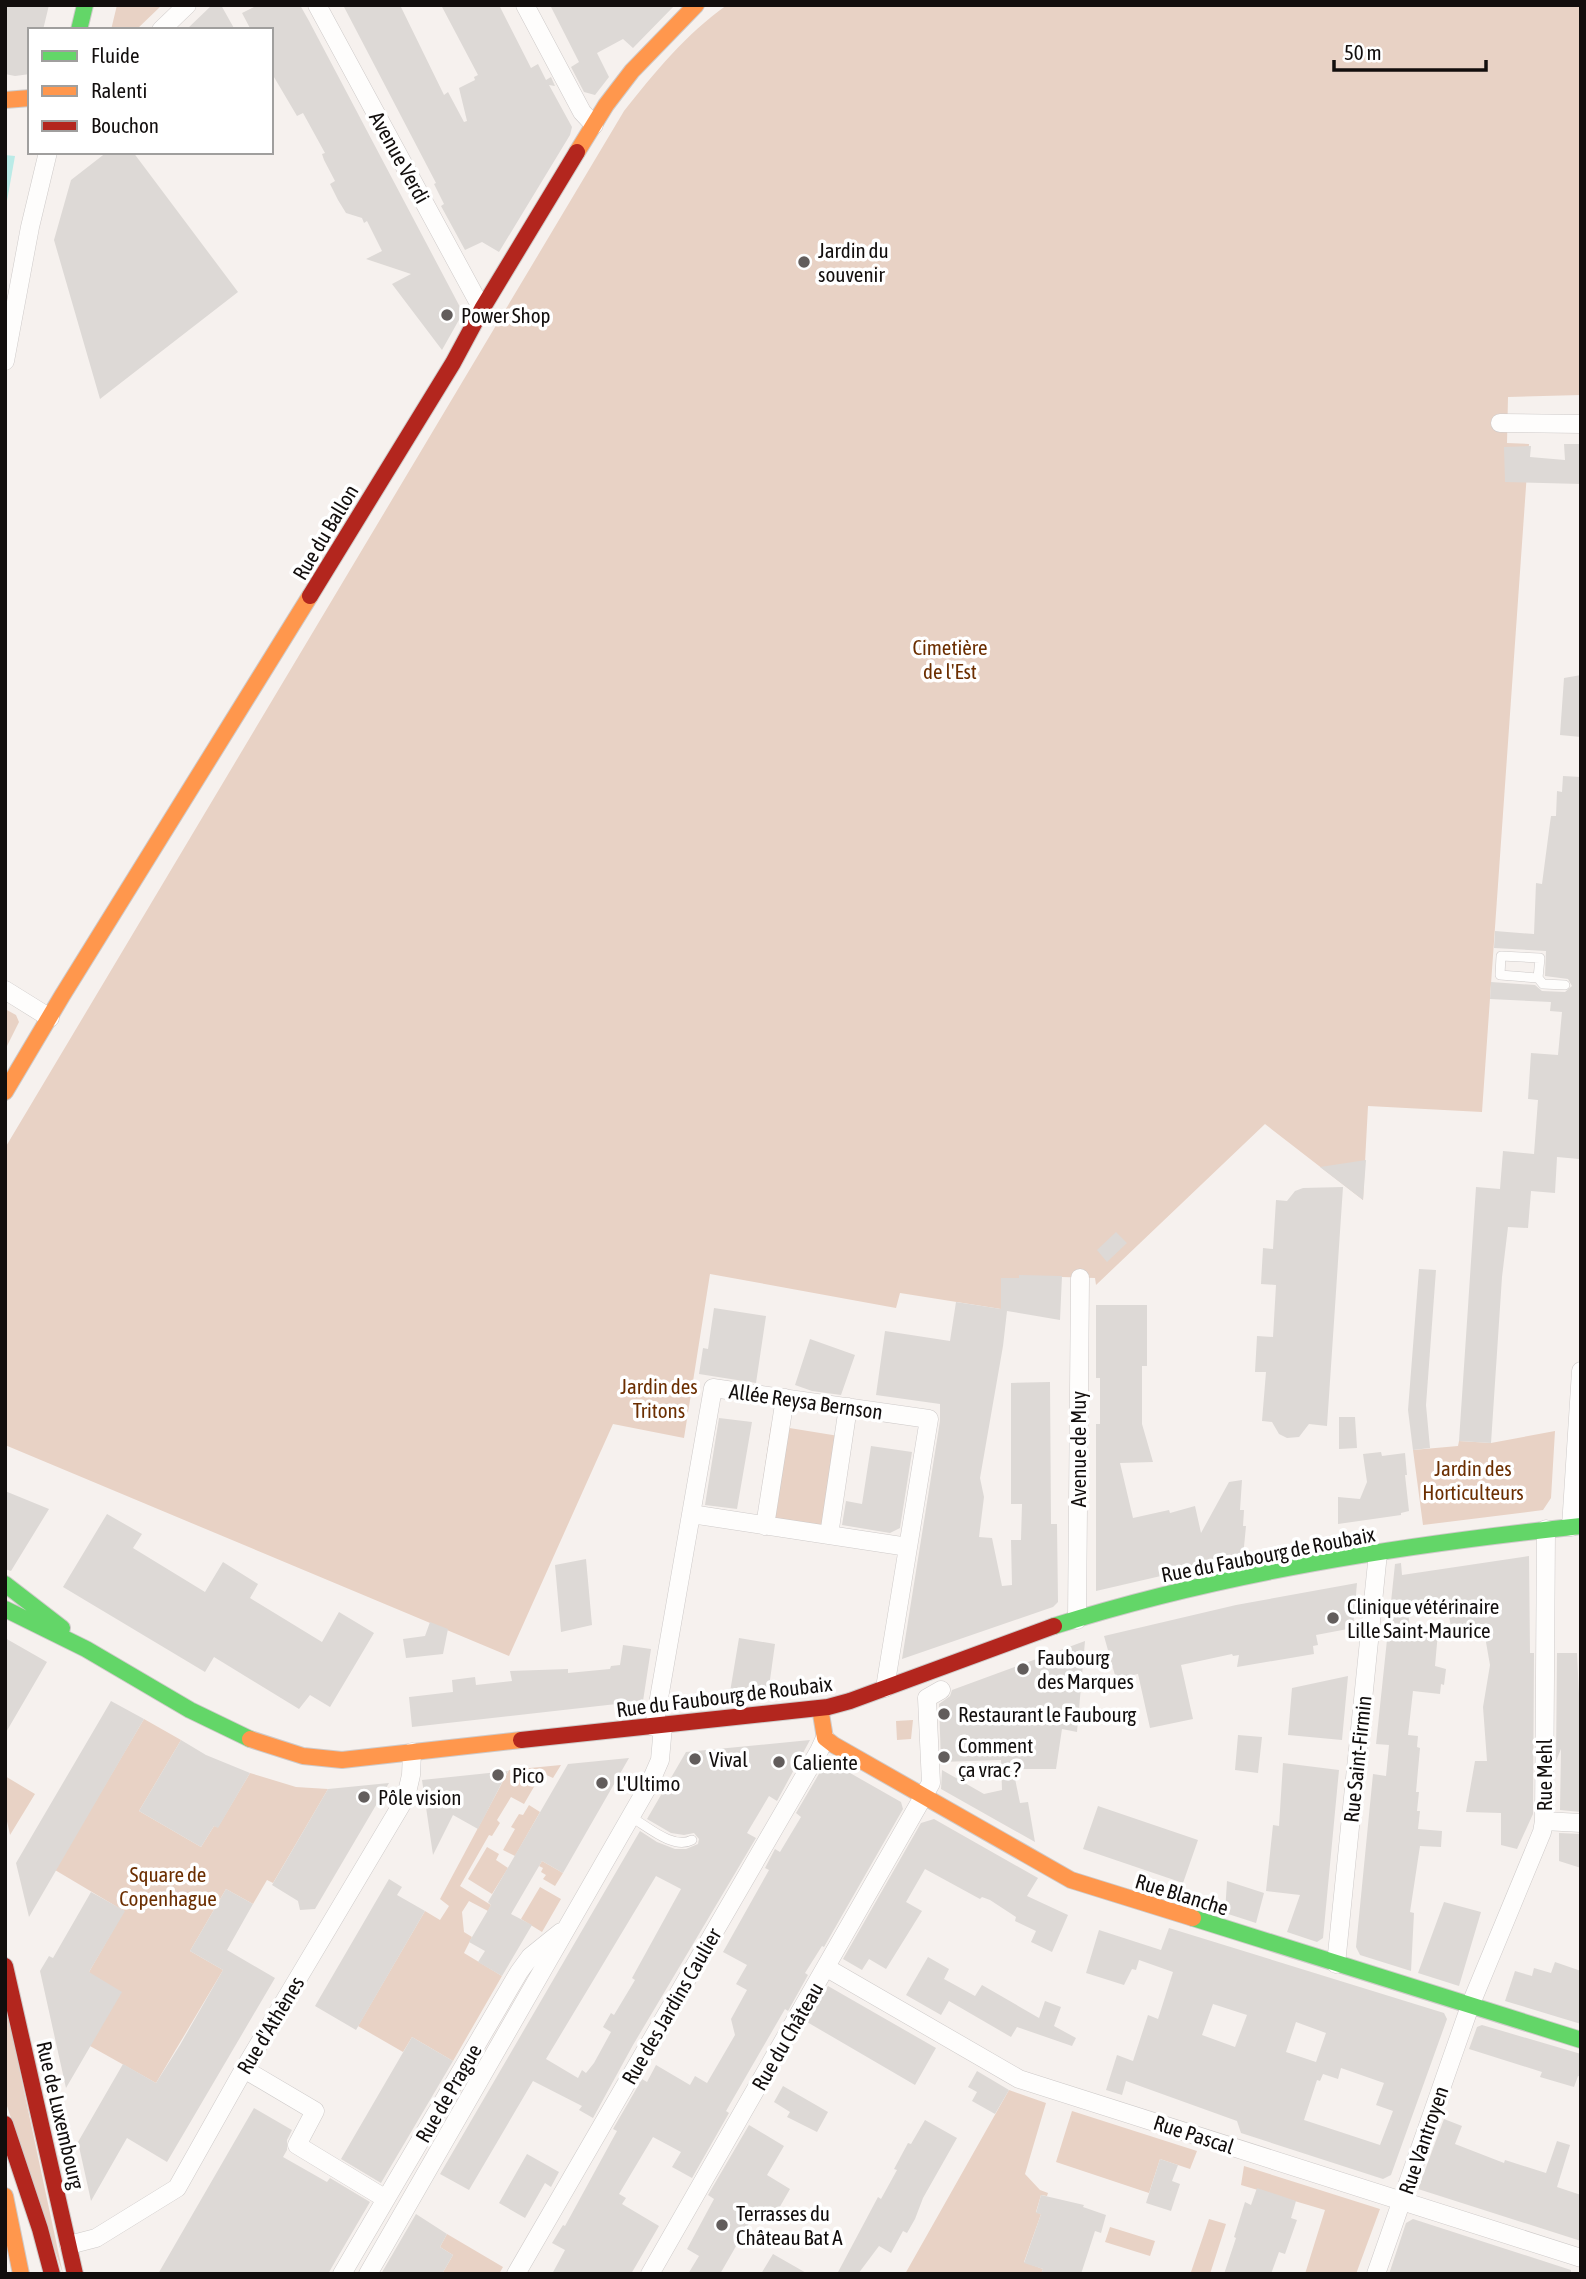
<svg xmlns="http://www.w3.org/2000/svg" width="1586" height="2279" font-family="'Asap Condensed',sans-serif">
<rect width="100%" height="100%" fill="#f6f1ee"/>
<path fill="#e8d2c5" d="M117 5H162L136 30H111Z
M727 5H1581V395L1508 397 1507 443 1529 444 1482 1112 1368 1106 1363 1200 1265 1124 1096 1285 1095 1278 1062 1277 1001 1309 900 1293 896 1308 710 1274 684 1438 613 1424 509 1656 5 1445V1148L624 111C655 72 686 34 727 5Z
M5 1009 16 1015 19 1022 5 1050Z
M771 1425 851 1438 837 1533 757 1521Z
M1555 1431 1551 1498 1543 1510 1423 1525 1413 1450 1458 1446 1459 1441 1491 1443Z
M144 1719 181 1740 139 1811 201 1847 214 1826 218 1827 250 1773 296 1787 328 1789 273 1883 267 1880 253 1904 226 1889 190 1951 223 1970 156 2083 90 2046 89 1972 124 1911 55 1870Z
M913 1720 911 1739 897 1740 896 1721Z
M561 1765 553 1778 542 1773 524 1804 511 1797 497 1820 500 1823 492 1836 489 1835 460 1886 491 1905 488 1911 469 1901 462 1912 464 1932 472 1937 464 1953 502 1976 453 2061 412 2037 403 2052 358 2026 425 1911 440 1920 449 1906 440 1899 509 1770Z
M5 1776 35 1794 10 1835 5 1812Z
M529 1805 540 1812 515 1856 503 1850 515 1829 511 1827 519 1814 523 1815Z
M487 1847 499 1854 496 1860 508 1868 492 1894 468 1879Z
M542 1861 563 1873 555 1886 543 1879 546 1875 541 1872 543 1868 539 1866Z
M540 1887 561 1899 542 1932 521 1919Z
M5 2002 63 2274 5 2100Z
M1009 2090 1046 2103 1025 2174 1040 2190 1048 2193 1047 2196 1041 2195 1036 2212 1041 2214 1024 2262 1043 2269 1041 2274H905Z
M1072 2111 1197 2151 1190 2169 1160 2159 1149 2193 1056 2162Z
M1244 2166 1380 2209 1356 2274H1305L1325 2210 1241 2185Z
M1209 2219 1226 2224 1210 2274 1191 2272Z
M1110 2227 1155 2241 1150 2256 1105 2242Z
M447 2234 503 2267 499 2274H442L453 2255 440 2247Z"/>
<path fill="#baebe7" d="M5 155 15 156 5 212Z"/>
<path fill="#ddd9d6" fill-rule="evenodd" d="M5 5H49L43 30H30V74L15 76 5 74Z
M212 5H221L235 30H186Z
M258 5H300L309 21 460 307V318L442 350 392 284 411 274 366 259 382 251 367 221 364 223 362 218 346 213 338 200 330 184 335 181 324 160 322 154 325 153 303 113 297 116 271 72V30H251L242 13Z
M343 5H400L444 95 448 92 464 122 467 121 459 88 475 80 474 77 478 75 441 5H499L531 68 538 64 546 80 551 77 555 86 549 85 572 127 570 135 499 252 482 242 465 250 441 206 444 204 434 184 436 183Z
M550 5H675L633 48 623 39 597 53 609 77 595 95 584 92 571 67 579 62Z
M107 152H133L238 292 100 399 54 240 71 180Z
M1564 444H1581V484L1505 482 1504 447 1531 446 1530 457 1565 460Z
M1581 675V737L1560 735 1564 678Z
M1563 776 1581 777 1579 1159 1557 1157 1555 1193 1531 1191 1528 1228 1508 1227 1502 1277 1491 1443 1459 1441 1476 1187 1500 1189 1503 1151 1534 1154 1538 1100 1528 1099 1531 1053 1558 1055 1562 1012 1550 1011 1551 1002 1490 999 1491 982 1535 985 1542 991 1565 992 1572 986 1568 979 1545 976 1546 951 1494 948 1495 931 1534 934 1536 883 1542 884 1550 823 1551 816H1556L1557 791 1562 792Z
M1366 1160 1363 1200 1320 1167Z
M1343 1187 1327 1426 1309 1424 1299 1437 1287 1438 1279 1434 1272 1422 1262 1421 1266 1372H1255L1257 1336 1273 1337 1276 1285 1261 1284 1263 1248 1273 1249 1276 1200 1287 1201 1295 1191 1303 1188Z
M1116 1232 1127 1243 1107 1262 1097 1250Z
M1419 1269 1436 1270 1426 1405 1430 1448 1413 1450 1408 1410Z
M1019 1275 1062 1276 1060 1320 1007 1311 1003 1346 980 1478 984 1497 979 1537 992 1538 1002 1586 1012 1585 1011 1540H1021L1022 1504H1011V1383L1050 1382 1051 1524H1057L1058 1602 1053 1607 902 1659 940 1421V1404L876 1395 885 1331 950 1341 956 1302 1001 1309V1278H1019Z
M1096 1305H1147V1366H1142V1424L1153 1462 1120 1463 1133 1518 1169 1510 1170 1513 1195 1506 1201 1533 1229 1482 1242 1480 1240 1510H1244L1243 1526H1246L1243 1557 1096 1591V1424H1100V1378H1096Z
M714 1308 766 1316 756 1383 699 1374 703 1348 708 1349Z
M810 1339 855 1355 841 1395 812 1391 795 1385Z
M1339 1417H1355L1357 1448 1339 1449Z
M719 1418 752 1422 737 1509 705 1505Z
M871 1446 912 1452 900 1528 890 1533 842 1525 846 1501 862 1504Z
M1381 1452 1382 1456 1405 1453 1407 1475H1405L1409 1511 1401 1513V1515L1338 1524V1497L1360 1499 1367 1482 1363 1454Z
M5 1491 49 1509 11 1571 5 1569Z
M107 1514 142 1534 133 1548 205 1592 223 1562 258 1584 250 1598 322 1642 339 1612 374 1633 330 1707 310 1695 299 1709 214 1657 205 1672 63 1587Z
M1529 1556 1530 1653H1534L1533 1814 1517 1849 1501 1845V1813L1466 1812 1475 1761H1487L1483 1707 1490 1665 1483 1625 1468 1627 1467 1624 1451 1627 1446 1598 1407 1604 1411 1636 1438 1632 1435 1666 1446 1669 1444 1685 1441 1684 1440 1694 1413 1691 1408 1735 1418 1736 1417 1747 1420 1748 1416 1792H1419L1417 1811H1420L1418 1829 1442 1831 1441 1847 1420 1846 1410 1912 1414 1913 1411 1971 1360 1955 1356 1947 1373 1774 1386 1776 1389 1745 1376 1744 1395 1564 1401 1563 1402 1575Z
M586 1559 592 1625 561 1632 555 1565Z
M1357 1583 1353 1628 1316 1635 1318 1645 1313 1646 1314 1654 1237 1667 1239 1655 1233 1656 1232 1654 1181 1665 1193 1719 1150 1728 1138 1674 1116 1679 1104 1636 1236 1605Z
M430 1622 448 1629 443 1654 406 1658 403 1639 425 1636Z
M5 1638 47 1662 5 1734Z
M739 1638 775 1644 769 1687 730 1692Z
M1085 1641 1077 1732 1062 1729 1056 1769H1013L1020 1803 1028 1802 1035 1842 941 1789 942 1770 984 1794 1002 1790 1001 1760 941 1762 939 1704 950 1696 952 1690Z
M623 1645 651 1649 643 1701 412 1727 409 1697 453 1692 452 1680 475 1677 476 1685 512 1681 510 1671 568 1669V1673L610 1669 611 1666 620 1665Z
M1557 1653H1577L1579 1694H1581V1812L1560 1810 1561 1749 1556 1761Z
M1348 1676 1342 1740 1288 1735 1292 1688Z
M111 1701 144 1719 29 1917 16 1863Z
M1238 1735 1262 1737 1258 1773 1235 1770Z
M181 1740 206 1755 250 1773 218 1828 214 1826 201 1847 139 1811Z
M810 1740 777 1801 769 1796 747 1833 756 1838 633 2045 593 2118 579 2110 582 2106 533 2081 469 2190 440 2174 640 1831 657 1842 675 1849H686L698 1844 699 1839 694 1833 684 1835 671 1833 647 1819 686 1752ZM656 1876 681 1889 632 1978 635 1980 614 2015 611 2013 603 2027 611 2032 594 2063 586 2073 582 2070 578 2078 546 2059Z
M629 1758 563 1873 542 1861 532 1878 511 1914 532 1925 502 1976 478 1962 485 1951 469 1942 491 1905 488 1902 568 1764Z
M1283 1763 1339 1770 1323 1938 1317 1942 1287 1932 1300 1895 1266 1891 1273 1825 1279 1826Z
M836 1765 901 1802 903 1809 824 1947 822 1946 805 1973 808 1975 788 2011 785 2009 726 2111 729 2113 692 2178 672 2167 681 2152 653 2137 619 2194 626 2198 622 2204 659 2226 631 2274H552L565 2250 552 2243 563 2225 565 2226 617 2131 613 2129 642 2079 647 2082 656 2065 690 2085 695 2076 707 2083 735 2035 731 2019 747 1990 736 1984 747 1965 723 1952 769 1870 765 1868 775 1849 780 1852 801 1817 796 1813 823 1767Z
M508 1771 478 1829 453 1815 433 1855 422 1780Z
M389 1783 315 1909 300 1910 298 1901 272 1885 328 1789Z
M1098 1806 1198 1840 1183 1883 1083 1849Z
M934 1819 1038 1878 1027 1896 1068 1915 1052 1952 1031 1942 1036 1931 1015 1921 1016 1917 990 1900 982 1897 980 1899 925 1869 906 1902 922 1911 886 1969 869 1959 862 1970 843 1959 921 1823Z
M1559 1833 1581 1834V1868L1559 1861Z
M389 1879 402 1887 397 1895 425 1911 356 2030 315 2006Z
M1227 1881 1264 1893 1256 1923 1225 1913Z
M226 1889 253 1904 227 1950 275 1978 167 2162 127 2138 91 2201 78 2142 123 2064 156 2083 180 2045 223 1970 190 1951Z
M91 1892 125 1911 89 1972 122 1992 66 2088 40 1971 49 1956 53 1958Z
M1444 1902 1481 1912 1459 1986 1418 1973Z
M1169 1928 1444 2013 1447 2019 1391 2175 1383 2179 1241 2133 1237 2121 1126 2081 1122 2095 1106 2090 1117 2055 1133 2061 1148 2015 1158 2019 1173 1972 1139 1960 1136 1970 1132 1969 1124 1985 1086 1973 1099 1930 1161 1950ZM1213 2004 1247 2015 1235 2047 1202 2035ZM1296 2022 1326 2033 1316 2062 1286 2052ZM1341 2068 1384 2083 1376 2105 1393 2111 1380 2145 1304 2120 1317 2080 1320 2081 1323 2074 1338 2079Z
M928 1957 949 1969 944 1979 975 1996 982 1985 1039 2018 1045 2001 1061 2007 1054 2026 1076 2038 1072 2046 1017 2027 1011 2037 949 2001 941 2015 906 1995Z
M1555 1962 1581 1971V2024L1505 2001 1515 1971 1532 1976 1534 1968 1551 1973Z
M828 1986 936 2048 915 2085 807 2022Z
M1482 2025 1581 2054V2077L1578 2076 1574 2087 1540 2077 1542 2072 1469 2049 1477 2027Z
M412 2037 453 2061 381 2183 341 2159Z
M977 2071 1009 2090 995 2114 972 2101 977 2092 968 2087Z
M783 2086 828 2112 817 2132 787 2117 790 2112 774 2102Z
M254 2108 292 2130 287 2140V2150L283 2157 327 2182 330 2178 370 2202 336 2260 328 2274H158Z
M1444 2119 1462 2126 1455 2144 1504 2163 1505 2160 1546 2173 1557 2141 1570 2145 1557 2187 1581 2195V2241L1418 2189Z
M925 2120 957 2138 923 2198 915 2219 907 2233 903 2231 891 2253 879 2246 858 2274H837L878 2197 881 2199 897 2170 894 2169 908 2143 911 2144Z
M749 2125 784 2146 767 2175 790 2189 774 2217 758 2208 720 2274H688L699 2256 687 2249 714 2199 708 2195Z
M527 2154 559 2172 551 2187 545 2183 525 2218 499 2203Z
M1160 2159 1178 2165 1172 2181 1180 2184 1171 2211 1146 2203Z
M1257 2188 1296 2201 1291 2218 1297 2220 1285 2254 1279 2252 1271 2274H1224L1236 2238 1234 2237 1245 2202 1251 2205Z
M1041 2195 1084 2205 1083 2207 1106 2215 1101 2233 1095 2231 1081 2274H1041L1043 2269 1024 2263 1041 2214 1036 2213Z
M416 2214 447 2234 440 2247 453 2255 442 2274H381Z
M1413 2219 1571 2270V2274H1389L1406 2223Z
M773 2254 808 2274H761Z"/>
<g fill="none" stroke-linecap="round" stroke-linejoin="round">
<defs>
<path id="lane" d="M1538 978 1540 958 1501 956 1500 975 1538 978 1543 984 1565 985
M631 1817C647 1826 673 1850 692 1840"/>
<path id="street" d="M317 5 482 309
M525 5 582 112 594 125
M161 30 187 5
M5 361 30 227 48 152
M1500 423 1581 424
M5 990 50 1018
M691 1514 908 1547
M765 1526 785 1398
M1571 1527 1581 1371
M829 1535 848 1407
M1077 1620 1080 1278
M654 1727 713 1388 929 1419 885 1688
M1544 1821 1581 1823
M1336 1964 1378 1553
M827 1968 1019 2079 1581 2258
M244 2069 315 2111 297 2145 386 2199
M69 2245 96 2238 177 2188 244 2069 406 1797 411 1775 412 1752
M342 2274 519 1972 530 1957 561 1932
M368 2274 650 1783 660 1760 663 1726
M516 2274 819 1751 825 1738
M650 2274 931 1783 927 1698 941 1690
M1376 2274 1470 2006 1542 1832 1544 1821 1546 1529"/>
<path id="fast" d="M79 30 85 5
M5 1584 62 1628
M5 1609 86 1649 190 1710 250 1739
M1054 1626C1225 1572 1403 1545 1581 1526
M1193 1918 1581 2040"/>
<path id="slow" d="M5 100 30 98
M577 152 606 105 632 71 696 5
M5 1092 62 996 310 596
M820 1708 825 1738 834 1745 1071 1880 1193 1918
M250 1739 303 1756 342 1760 521 1740
M5 2196 21 2274"/>
<path id="jam" d="M310 596 453 363 482 309 577 152
M521 1740 828 1707 850 1701 1054 1626
M5 1966 75 2274
M5 2124 40 2229 52 2274"/>
</defs>
<use href="#lane" stroke="#cecac9" stroke-width="10"/>
<use href="#street" stroke="#cecac9" stroke-width="19"/>
<use href="#fast" stroke="#cecac9" stroke-width="18"/>
<use href="#slow" stroke="#cecac9" stroke-width="18"/>
<use href="#jam" stroke="#cecac9" stroke-width="18"/>
<use href="#lane" stroke="#fefdfc" stroke-width="9"/>
<use href="#street" stroke="#fefdfc" stroke-width="18"/>
<use href="#fast" stroke="#63d668" stroke-width="16"/>
<use href="#slow" stroke="#ff974d" stroke-width="16"/>
<use href="#jam" stroke="#b3261e" stroke-width="16"/>
</g>
<g fill="#625d5c" stroke="#fff" stroke-width="2.5">
<circle cx="804" cy="262" r="7"/>
<circle cx="447" cy="315" r="7"/>
<circle cx="1333" cy="1618" r="7"/>
<circle cx="1023" cy="1669" r="7"/>
<circle cx="944" cy="1714" r="7"/>
<circle cx="944" cy="1757" r="7"/>
<circle cx="695" cy="1759" r="7"/>
<circle cx="779" cy="1762" r="7"/>
<circle cx="498" cy="1775" r="7"/>
<circle cx="602" cy="1783" r="7"/>
<circle cx="364" cy="1797" r="7"/>
<circle cx="722" cy="2225" r="7"/>
</g>
<g text-anchor="middle" dominant-baseline="central" stroke-width="7" stroke-linejoin="round" paint-order="stroke">
<g font-size="21" fill="#120e0d" stroke="#fff">
<text transform="translate(400 157) rotate(61)">Avenue Verdi</text>
<text transform="translate(325 532) rotate(-59)">Rue du Ballon</text>
<text transform="translate(806 1401) rotate(8)">Allée Reysa Bernson</text>
<text transform="translate(1078 1449) rotate(-90)">Avenue de Muy</text>
<text transform="translate(1268 1554) rotate(-11)">Rue du Faubourg de Roubaix</text>
<text transform="translate(724 1696) rotate(-7)">Rue du Faubourg de Roubaix</text>
<text transform="translate(1357 1759) rotate(-84)">Rue Saint-Firmin</text>
<text transform="translate(1544 1775) rotate(-90)">Rue Mehl</text>
<text transform="translate(1182 1894) rotate(17)">Rue Blanche</text>
<text transform="translate(671 2006) rotate(-60)">Rue des Jardins Caulier</text>
<text transform="translate(270 2025) rotate(-59)">Rue d'Athènes</text>
<text transform="translate(787 2036) rotate(-60)">Rue du Château</text>
<text transform="translate(448 2093) rotate(-60)">Rue de Prague</text>
<text transform="translate(61 2115) rotate(77)">Rue de Luxembourg</text>
<text transform="translate(1194 2134) rotate(18)">Rue Pascal</text>
<text transform="translate(1423 2140) rotate(-71)">Rue Vantroyen</text>
</g>
<g font-size="21" fill="#120e0d" stroke="#fff" text-anchor="start">
<text x="818" y="250">Jardin du<tspan x="818" dy="24">souvenir</tspan></text>
<text x="461" y="315">Power Shop</text>
<text x="1347" y="1606">Clinique vétérinaire<tspan x="1347" dy="24">Lille Saint-Maurice</tspan></text>
<text x="1037" y="1657">Faubourg<tspan x="1037" dy="24">des Marques</tspan></text>
<text x="958" y="1714">Restaurant le Faubourg</text>
<text x="958" y="1745">Comment<tspan x="958" dy="24">ça vrac ?</tspan></text>
<text x="709" y="1759">Vival</text>
<text x="793" y="1762">Caliente</text>
<text x="512" y="1775">Pico</text>
<text x="616" y="1783">L'Ultimo</text>
<text x="378" y="1797">Pôle vision</text>
<text x="736" y="2213">Terrasses du<tspan x="736" dy="24">Château Bat A</tspan></text>
</g>
<g font-size="21" fill="#6b2e00" stroke="#fff">
<text x="950" y="647">Cimetière<tspan x="950" dy="24">de l'Est</tspan></text>
<text x="659" y="1386">Jardin des<tspan x="659" dy="24">Tritons</tspan></text>
<text x="1473" y="1468">Jardin des<tspan x="1473" dy="24">Horticulteurs</tspan></text>
<text x="168" y="1874">Square de<tspan x="168" dy="24">Copenhague</tspan></text>
</g>
</g>
<rect width="1586" height="2279" fill="none" stroke="#120e0d" stroke-width="14"/>
<rect x="28" y="28" width="245" height="126" fill="#ffffff" stroke="#a09f9e" stroke-width="2"/>
<rect x="42" y="51" width="35" height="10" fill="#63d668" stroke="#a09f9e" stroke-width="2"/>
<text x="91" y="63" font-size="21" fill="#120e0d">Fluide</text>
<rect x="42" y="86" width="35" height="10" fill="#ff974d" stroke="#a09f9e" stroke-width="2"/>
<text x="91" y="98" font-size="21" fill="#120e0d">Ralenti</text>
<rect x="42" y="121" width="35" height="10" fill="#b3261e" stroke="#a09f9e" stroke-width="2"/>
<text x="91" y="133" font-size="21" fill="#120e0d">Bouchon</text>
<path d="M1334 60v10h152v-10" fill="none" stroke="#120e0d" stroke-width="3.5"/>
<text x="1344" y="60" font-size="21" fill="#120e0d" stroke="#ffffff" stroke-width="5" paint-order="stroke">50 m</text>
</svg>
